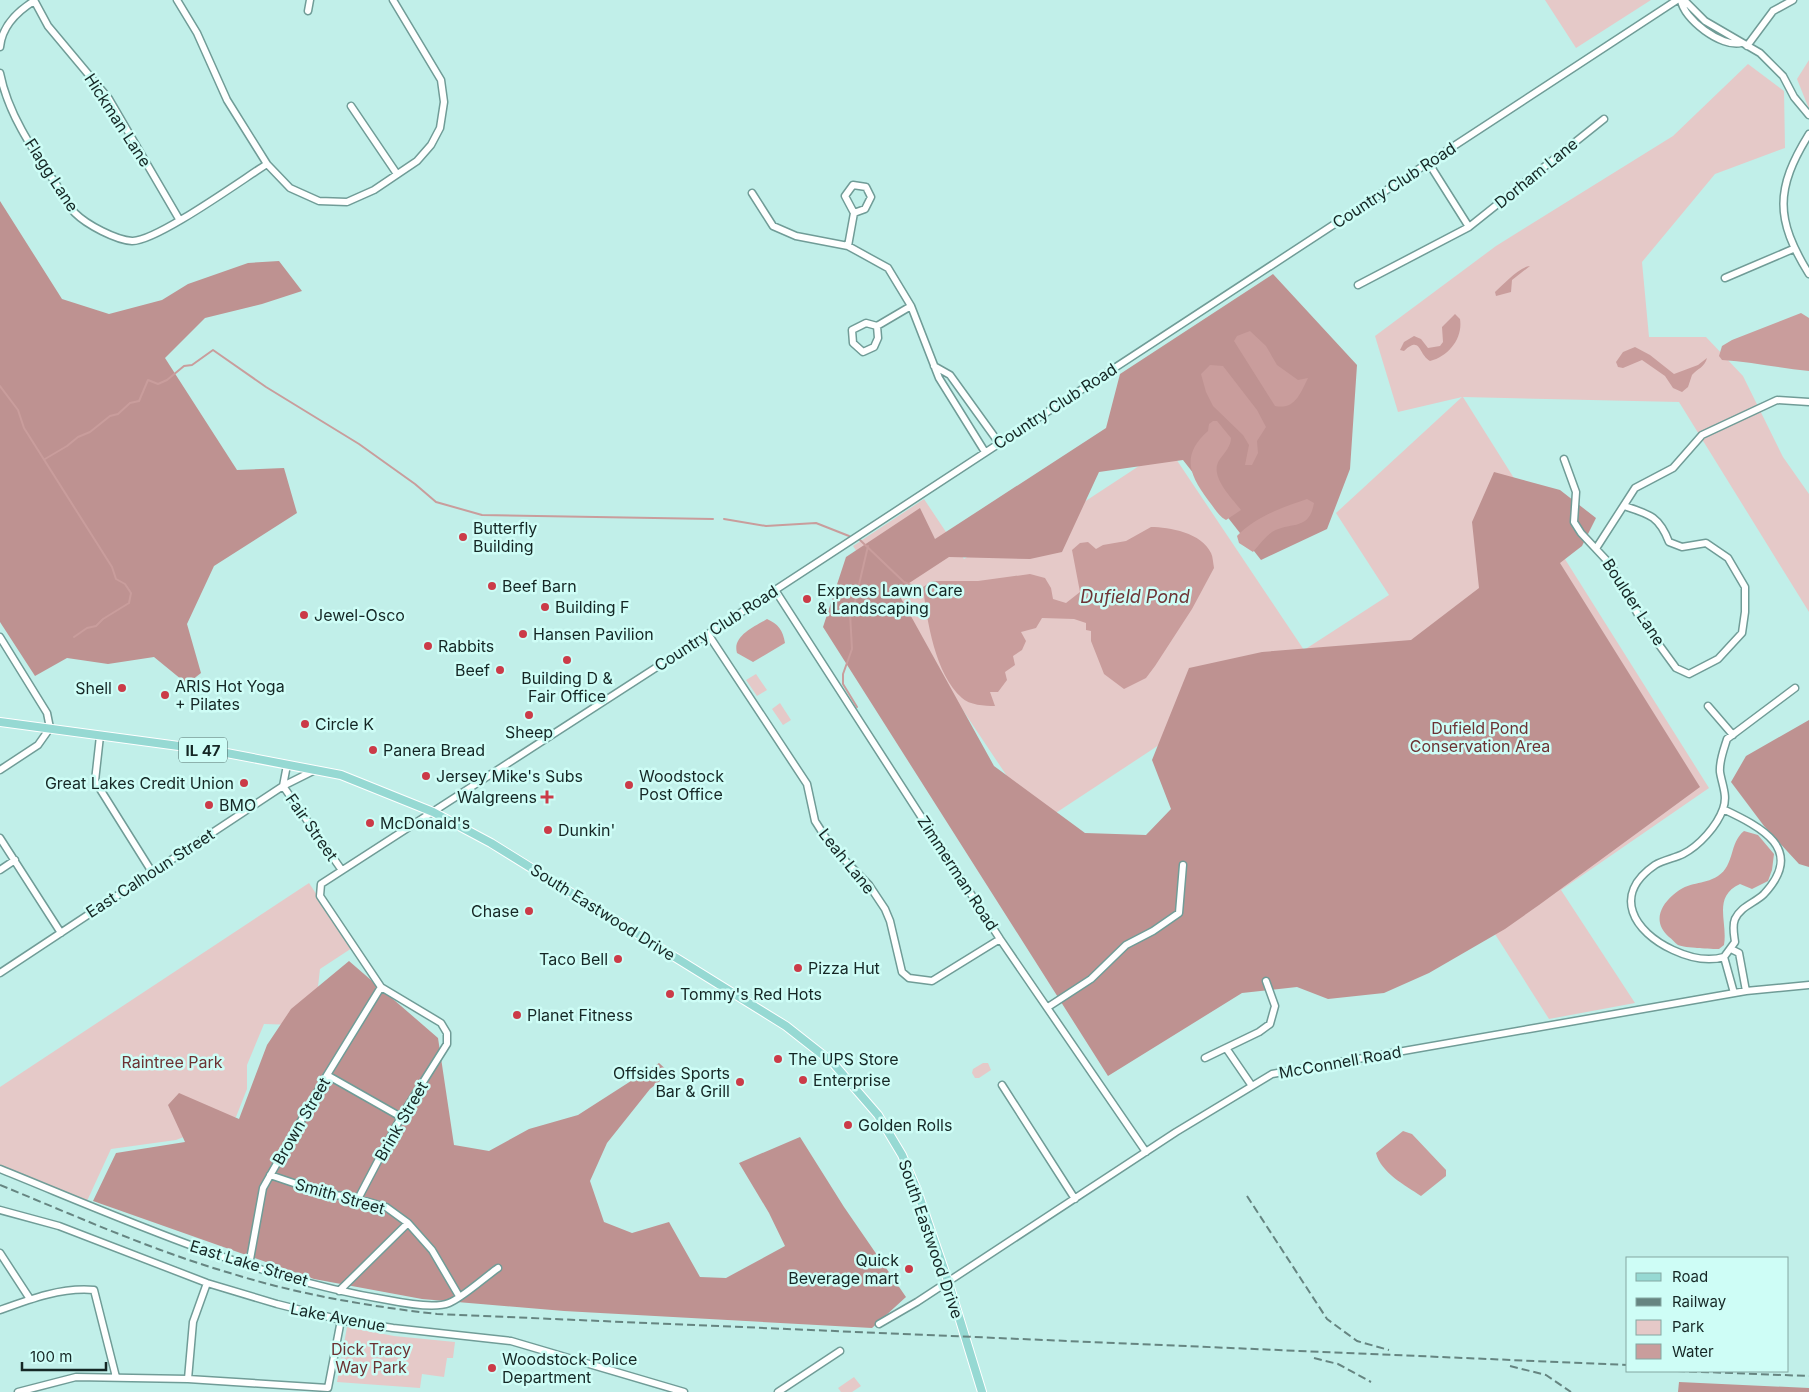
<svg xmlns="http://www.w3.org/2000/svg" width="1809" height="1392" font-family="Inter,sans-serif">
<rect width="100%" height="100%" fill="#c1efe9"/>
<path fill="#e5c9c8" d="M1545 0H1651L1576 48Z
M1809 60V109L1797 79Z
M1748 64 1784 91 1785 148 1715 174 1642 262 1649 337H1706L1743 376 1783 457 1809 494V612L1679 402 1463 397 1709 788 1561 890 1635 1003 1549 1019 1493 931 1244 689 1039 824 853 546 924 499 964 559 1008 532 1017 546 1168 447 1304 650 1389 595 1336 513 1462 397 1398 412 1375 336 1496 246 1673 136Z
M756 674 767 690 757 696 746 680Z
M780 703 791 720 783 725 772 709Z
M309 883 352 948 320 969 316 1004 297 1025 264 1024 247 1065V1089L236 1117 176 1140 111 1149 87 1201 0 1165V1087Z
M983 1063H988L991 1070 979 1078H975L972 1073 973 1069Z
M347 1327 394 1336 455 1342 453 1358H447L444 1377 422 1374 420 1388 337 1382Z
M854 1377 861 1386 852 1392H841L838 1388Z"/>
<path fill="#be9291" d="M0 201 62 299 109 314 162 300 188 284 248 263 279 261 302 291 262 304 205 318 165 358 237 470 284 468 297 513 214 566 187 624 201 673 187 684 154 657 108 664 67 658 35 676 0 622Z
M1273 274 1357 365 1350 469 1327 529 1261 560 1183 460 1099 472 1062 552 1030 559 949 557 897 591 994 766 1085 833 1146 835 1171 809 1152 760 1189 668 1262 652 1411 640 1479 588 1472 522 1494 472 1560 490 1596 518 1582 546 1560 563 1700 787 1539 905 1505 929 1429 973 1384 993 1328 999 1297 987 1242 993 1108 1076 823 627 846 557 920 508 935 539 1106 428 1120 374Z
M1809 720V867L1799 864 1764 826 1731 782 1746 756Z
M349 961 438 1038 454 1145 489 1151 529 1129 578 1115 659 1063 670 1073 650 1089 607 1143 590 1181 604 1222 632 1233 669 1222 700 1277 726 1278 785 1246 769 1213 739 1163 800 1137 844 1207 906 1297 872 1328 564 1311 422 1299 314 1279 93 1201 116 1153 185 1142 168 1105 179 1093 239 1119 267 1045 291 1009Z
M1679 1382 1809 1388V1392H1678Z"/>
<path fill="#c99d9c" d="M1530 266 1512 280 1511 292 1496 296 1495 292C1503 285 1519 267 1530 266Z
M1801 313 1809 318V371C1779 368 1752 362 1722 360L1719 356 1722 346 1732 340Z
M1455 314 1460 319C1463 338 1449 356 1430 361 1418 354 1421 335 1404 351L1400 350 1404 342 1414 336 1421 339 1428 348 1440 346 1443 342 1442 327Z
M1250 331 1266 346 1277 365 1298 380 1308 378C1300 394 1295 410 1275 406L1234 341 1237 336Z
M1635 347 1650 355 1674 374 1698 365 1707 358C1705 367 1697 369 1692 375L1688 387 1682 392 1673 388 1665 376 1642 360 1623 368 1618 367 1616 362 1623 352Z
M1210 365 1223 366 1257 410 1266 427 1257 441 1258 453 1252 465H1245L1249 445 1243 435 1213 406 1206 392 1201 374Z
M1213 421H1217L1231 438C1231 446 1225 452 1220 459 1208 475 1231 497 1241 510L1226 520C1218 516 1214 507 1208 500 1189 474 1181 455 1208 431L1209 424Z
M1307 499 1314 503C1309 532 1290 521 1272 532 1265 537 1259 545 1253 552L1239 543 1237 536C1257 516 1281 508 1307 499Z
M1151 527C1169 527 1202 533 1211 553 1213 557 1213 563 1214 568L1192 609 1155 666 1146 678 1124 689 1104 674 1091 641V631L1086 630V623L1074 619 1042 618 1036 628 1021 632 1026 641 1022 650 1013 656 1015 665 1005 672 1007 680 998 692H990L995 706C985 706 969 705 962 698 935 674 927 621 923 587L933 581H978L1030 574 1045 578 1051 588 1053 599 1066 603 1080 592 1072 550 1080 543 1088 542 1096 549 1103 545 1126 541Z
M767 619C778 624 783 630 785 643L753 662 737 653C732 636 754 627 767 619Z
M1744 831 1758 835 1774 854 1772 870 1768 881 1752 889 1740 884C1712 897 1728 921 1724 945L1719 949C1712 949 1685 948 1678 945 1675 943 1672 939 1669 937 1654 924 1658 908 1673 895 1690 880 1702 886 1718 876 1735 865 1729 843 1744 831Z
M1403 1131 1412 1134 1446 1170V1176L1421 1196C1405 1185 1381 1173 1376 1153Z"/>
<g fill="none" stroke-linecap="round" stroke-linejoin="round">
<path stroke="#c99d9c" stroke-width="2" d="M0 386 18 410 24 428 112 567 116 579 125 584 131 593 129 603 103 619 96 626 87 628 74 637
M45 459 67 446 78 437 90 432 110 416 118 414 130 403 139 401 148 380 158 384 167 380 184 366 192 365 213 350 266 387 359 444 415 484 436 502 482 515 713 519
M724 519 766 526 816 523 849 536
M860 540 904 582 925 591
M857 707 843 684V674L852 649 850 613 854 606 868 546"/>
<defs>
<path id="minor" d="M34 0 48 26 109 99 179 219
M177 0 197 33 227 100 267 164 290 188 319 201 347 202 374 190 417 161 431 145 440 128 444 102 441 80 393 0
M1681 0C1683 19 1722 48 1741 43
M1684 0 1705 21 1760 53 1783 76 1794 97 1809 115
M308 11 310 0
M1747 46 1773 11 1793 0
M0 47C2 26 18 11 34 1
M0 73C8 114 33 150 56 184 62 193 67 205 75 213 87 225 116 240 132 241 156 242 243 179 267 164
M351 106 397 174
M1809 134C1775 189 1775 219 1809 274
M1428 162 1469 227
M853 185 866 187 871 197 865 209 854 213 845 196Z
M752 193 773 226 796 236 848 246 888 268 911 306 939 378 985 452
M848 246 854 213
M1725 278 1793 249
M1358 285 1469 227 1604 119
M866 323 877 326 878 338 874 347 863 352 853 343 852 330Z
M877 326 911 306
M934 366 950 375 999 443
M1564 459 1576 492 1574 522 1581 533 1611 565 1641 620 1676 668 1689 674 1718 659 1742 633 1745 612V587L1728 558 1706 543 1682 547 1669 542C1659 516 1649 514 1624 506
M1597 547 1635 488 1673 468 1702 435 1777 400 1809 402
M775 590 1000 939 1146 1152
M708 634 807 784 815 821 831 846 869 885 885 909 890 921 902 972 909 978 932 981 1000 939
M0 637 47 713 50 728 38 745 0 770
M1708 706 1733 735
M100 736 95 781 152 872
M283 786 341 869
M283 786 287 765
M1723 809C1761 827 1806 849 1764 894 1755 903 1741 906 1735 919 1732 926 1734 934 1735 942L1724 957
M0 838 61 933
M0 870 15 860
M1731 949 1739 953 1746 991
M1724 957C1707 962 1688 957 1673 950 1634 932 1611 895 1655 865 1663 860 1675 858 1683 854 1699 846 1717 826 1723 809 1728 796 1722 785 1720 772 1719 761 1724 749 1727 739L1795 688
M1724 957 1734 993
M0 973 283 786 315 770
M1048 1007 1091 979 1126 945 1153 931 1179 913 1183 865
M1226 1048 1252 1086
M1205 1058 1259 1032 1270 1024 1275 1006 1266 981
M327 1075 401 1117
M1002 1085 1075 1199
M0 1169C126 1220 253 1278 388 1300 403 1303 434 1309 449 1303 462 1298 485 1277 498 1268
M270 1175 329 1195 348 1196 386 1207 408 1223 432 1250 459 1296
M358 1199 401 1117 447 1044V1033L441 1023 381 987 320 896 321 884 708 634 1677 0
M0 1210 59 1226 207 1283 277 1304 341 1320 393 1328 511 1341 684 1392
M0 1253 30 1299
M249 1265 263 1188 327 1075 381 987
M339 1291 408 1223
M0 1310C30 1299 62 1287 94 1290L116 1377
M879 1324 917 1302 1176 1132 1272 1074 1746 991 1809 985
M188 1379 193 1322 207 1283
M18 1392 76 1377 188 1379 328 1388 341 1320
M778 1392 840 1351"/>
<path id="major" d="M0 722 216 751 341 775 433 812 491 843 786 1026 833 1063 878 1115 902 1155 917 1190 948 1281 982 1392"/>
</defs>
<use href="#minor" stroke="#709c97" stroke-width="9"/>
<use href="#major" stroke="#fff" stroke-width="10"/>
<use href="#minor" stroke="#fff" stroke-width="6"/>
<use href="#major" stroke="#96d9d3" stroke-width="8"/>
<path stroke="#668581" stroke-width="2" stroke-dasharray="8 4" stroke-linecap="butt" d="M0 1185C76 1216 151 1250 230 1273 297 1294 366 1306 437 1314L1628 1365
M1247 1196 1327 1319 1357 1341 1389 1350
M1314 1358 1338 1364 1371 1382
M1510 1366 1546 1375 1571 1392
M1677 1371 1809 1376"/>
</g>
<g fill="#cb3b48" stroke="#cefdf6" stroke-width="2">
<circle cx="463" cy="537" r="5"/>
<circle cx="492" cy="586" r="5"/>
<circle cx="807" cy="599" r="5"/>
<circle cx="545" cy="607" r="5"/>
<circle cx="304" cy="615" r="5"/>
<circle cx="523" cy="634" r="5"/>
<circle cx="428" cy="646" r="5"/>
<circle cx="567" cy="660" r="5"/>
<circle cx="500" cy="670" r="5"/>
<circle cx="122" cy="688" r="5"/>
<circle cx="165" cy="695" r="5"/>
<circle cx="529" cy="715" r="5"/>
<circle cx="305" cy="724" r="5"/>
<circle cx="373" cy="750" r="5"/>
<circle cx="426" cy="776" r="5"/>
<circle cx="244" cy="783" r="5"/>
<circle cx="629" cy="785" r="5"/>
<path d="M544.5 789.5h5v5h5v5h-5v5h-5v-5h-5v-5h5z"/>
<circle cx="209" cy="805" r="5"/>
<circle cx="370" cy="823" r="5"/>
<circle cx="548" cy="830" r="5"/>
<circle cx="529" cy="911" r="5"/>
<circle cx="618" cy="959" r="5"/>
<circle cx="798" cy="968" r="5"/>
<circle cx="670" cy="994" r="5"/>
<circle cx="517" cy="1015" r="5"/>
<circle cx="778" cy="1059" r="5"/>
<circle cx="803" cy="1080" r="5"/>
<circle cx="740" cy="1082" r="5"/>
<circle cx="848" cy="1125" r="5"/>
<circle cx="909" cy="1269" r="5"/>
<circle cx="492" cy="1368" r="5"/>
</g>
<g text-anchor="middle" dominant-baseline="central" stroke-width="5" stroke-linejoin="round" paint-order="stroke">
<rect fill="#cefdf6" stroke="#4c6764" stroke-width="1" x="179" y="737.5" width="48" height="25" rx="4"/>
<g font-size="15" font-weight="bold" fill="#152725">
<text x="203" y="750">IL 47</text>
</g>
<g font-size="16" fill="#152725" stroke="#cefdf6">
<text transform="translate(118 120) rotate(57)">Hickman Lane</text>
<text transform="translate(1536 173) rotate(-39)">Dorham Lane</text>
<text transform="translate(52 175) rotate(57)">Flagg Lane</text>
<text transform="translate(1394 185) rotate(-33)">Country Club Road</text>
<text transform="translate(1055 406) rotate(-33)">Country Club Road</text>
<text transform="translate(1634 602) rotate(57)">Boulder Lane</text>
<text transform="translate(716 628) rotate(-33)">Country Club Road</text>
<text transform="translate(312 827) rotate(55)">Fair Street</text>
<text transform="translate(847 861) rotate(51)">Leah Lane</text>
<text transform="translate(150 873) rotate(-33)">East Calhoun Street</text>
<text transform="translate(958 873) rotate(57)">Zimmerman Road</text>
<text transform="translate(603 912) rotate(32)">South Eastwood Drive</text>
<text transform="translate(1340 1062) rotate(-10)">McConnell Road</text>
<text transform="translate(301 1121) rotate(-60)">Brown Street</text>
<text transform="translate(401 1121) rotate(-60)">Brink Street</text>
<text transform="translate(340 1196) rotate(16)">Smith Street</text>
<text transform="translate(931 1239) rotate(71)">South Eastwood Drive</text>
<text transform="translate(249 1263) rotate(17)">East Lake Street</text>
<text transform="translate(338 1317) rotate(11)">Lake Avenue</text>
</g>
<g font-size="16" fill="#152725" stroke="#cefdf6" text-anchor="start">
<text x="473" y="528">Butterfly<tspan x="473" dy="18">Building</tspan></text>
<text x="502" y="586">Beef Barn</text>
<text x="817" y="590">Express Lawn Care<tspan x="817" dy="18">&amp; Landscaping</tspan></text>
<text x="555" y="607">Building F</text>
<text x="314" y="615">Jewel-Osco</text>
<text x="533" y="634">Hansen Pavilion</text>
<text x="438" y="646">Rabbits</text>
<text x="490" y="670" text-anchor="end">Beef</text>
<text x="567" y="678" text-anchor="middle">Building D &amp;<tspan x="567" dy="18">Fair Office</tspan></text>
<text x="175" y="686">ARIS Hot Yoga<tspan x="175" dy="18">+ Pilates</tspan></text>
<text x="112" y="688" text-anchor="end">Shell</text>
<text x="315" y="724">Circle K</text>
<text x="529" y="732" text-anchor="middle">Sheep</text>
<text x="383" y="750">Panera Bread</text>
<text x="436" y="776">Jersey Mike's Subs</text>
<text x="639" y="776">Woodstock<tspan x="639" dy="18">Post Office</tspan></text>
<text x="234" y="783" text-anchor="end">Great Lakes Credit Union</text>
<text x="537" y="797" text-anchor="end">Walgreens</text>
<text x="219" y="805">BMO</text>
<text x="380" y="823">McDonald's</text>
<text x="558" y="830">Dunkin'</text>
<text x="519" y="911" text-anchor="end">Chase</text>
<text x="608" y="959" text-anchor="end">Taco Bell</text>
<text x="808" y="968">Pizza Hut</text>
<text x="680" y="994">Tommy's Red Hots</text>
<text x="527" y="1015">Planet Fitness</text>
<text x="788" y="1059">The UPS Store</text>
<text x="730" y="1073" text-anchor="end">Offsides Sports<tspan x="730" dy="18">Bar &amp; Grill</tspan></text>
<text x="813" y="1080">Enterprise</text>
<text x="858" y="1125">Golden Rolls</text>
<text x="899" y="1260" text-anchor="end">Quick<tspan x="899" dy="18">Beverage mart</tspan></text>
<text x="502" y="1359">Woodstock Police<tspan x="502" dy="18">Department</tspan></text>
</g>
<g font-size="16" fill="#6c3233" stroke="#cefdf6">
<text x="1480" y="728">Dufield Pond<tspan x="1480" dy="18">Conservation Area</tspan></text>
<text x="172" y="1062">Raintree Park</text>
<text x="371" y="1349">Dick Tracy<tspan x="371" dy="18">Way Park</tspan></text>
</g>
<g font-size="18" font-style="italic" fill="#6e3435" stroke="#cefdf6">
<text x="1135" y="596">Dufield Pond</text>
</g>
</g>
<rect x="1626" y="1257" width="162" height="115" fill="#cefdf6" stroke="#84a7a2"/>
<rect x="1636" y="1273" width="25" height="8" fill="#96d9d3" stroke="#84a7a2"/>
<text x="1672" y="1282" font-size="15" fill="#152725">Road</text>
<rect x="1636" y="1298" width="25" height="8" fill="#668581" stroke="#84a7a2"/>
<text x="1672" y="1307" font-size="15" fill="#152725">Railway</text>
<rect x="1636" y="1320" width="25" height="15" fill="#e5c9c8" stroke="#84a7a2"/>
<text x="1672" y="1332" font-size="15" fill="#152725">Park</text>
<rect x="1636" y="1344" width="25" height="15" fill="#c99d9c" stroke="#84a7a2"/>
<text x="1672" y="1357" font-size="15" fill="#152725">Water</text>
<path d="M22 1362v8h84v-8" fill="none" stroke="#152725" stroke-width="2.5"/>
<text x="30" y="1362" font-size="15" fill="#152725" stroke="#cefdf6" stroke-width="4" paint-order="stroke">100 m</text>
</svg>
